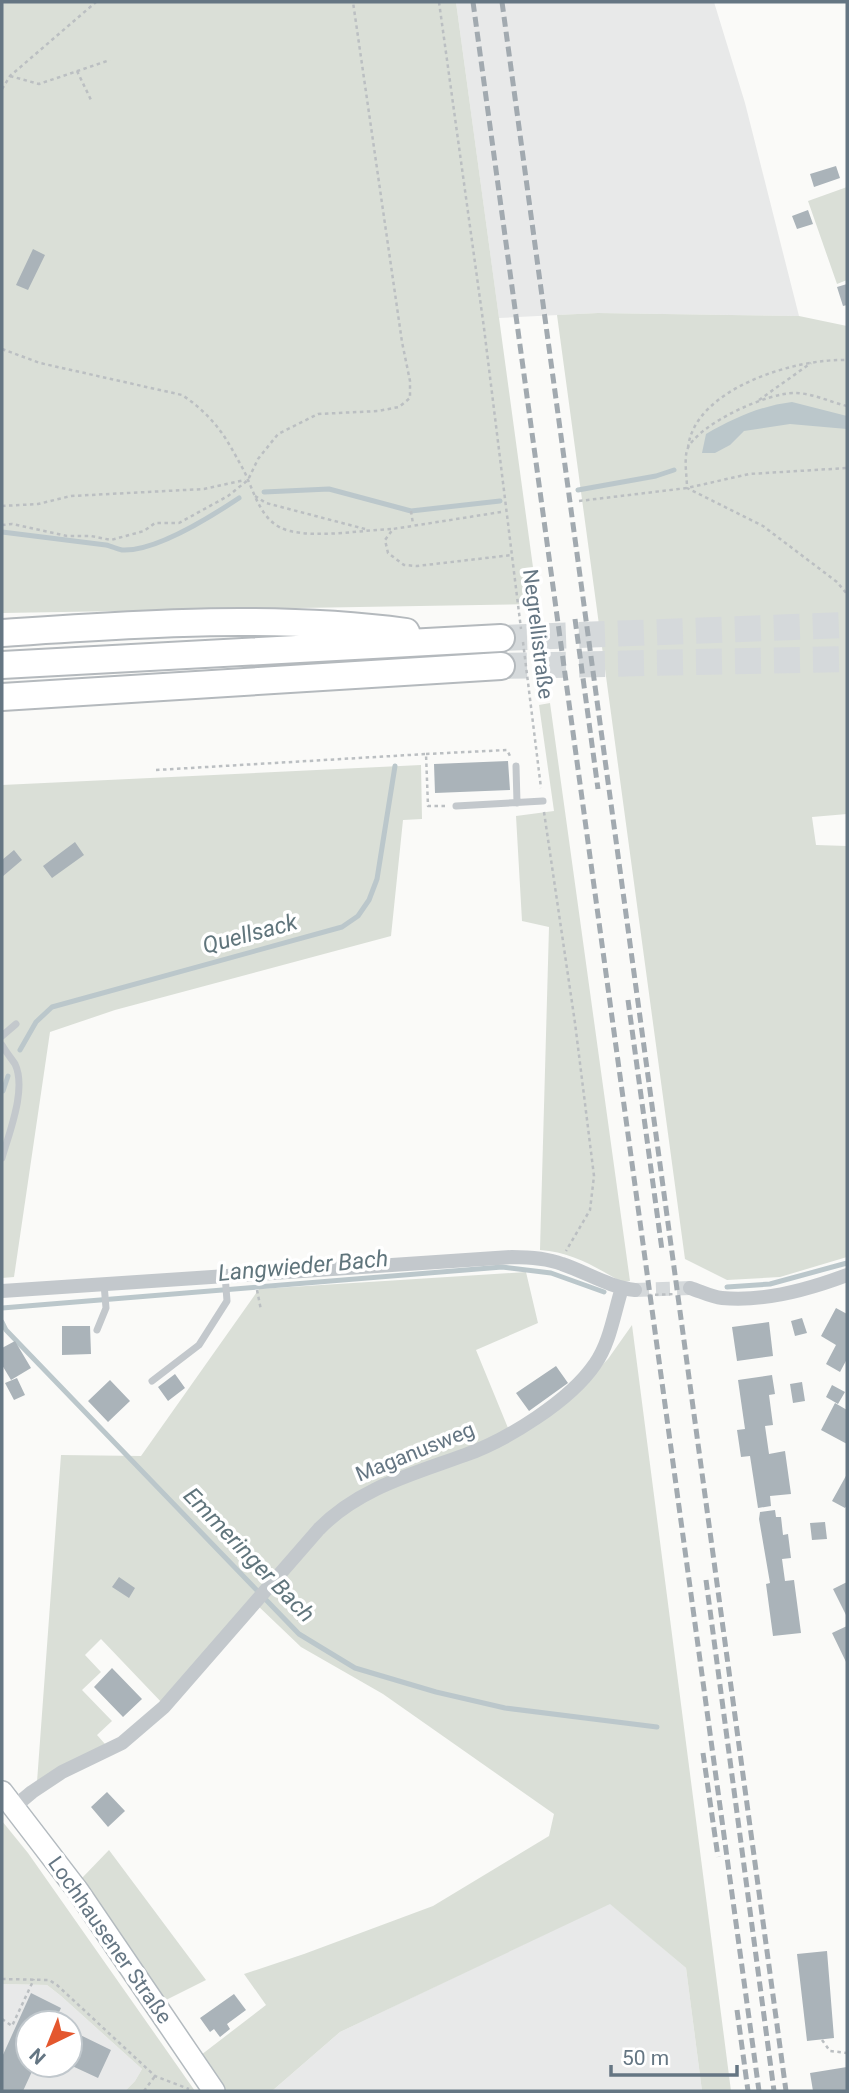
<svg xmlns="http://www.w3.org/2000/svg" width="849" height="2093" font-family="Roboto,sans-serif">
<rect width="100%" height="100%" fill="#fafaf8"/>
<path fill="#e8e9e9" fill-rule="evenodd" d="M456 2H714L745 103 799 316 598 313 499 318Z
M610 1903 686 1968 702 2091H272L340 2032Z
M2 1984 47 1985 61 1996 142 2069 135 2081 125 2091H2ZM28 2023H70V2065H28Z"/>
<path fill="#dadfd7" d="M2 2H456L538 604 2 613Z
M847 187V280L837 284 808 201Z
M598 313 799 316 847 326V814L812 817 816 845 847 846V1257L780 1277 727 1280 685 1259 557 315Z
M550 703 630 1281 622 1282C595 1267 572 1252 540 1250L549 927 522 921 516 816 554 811 539 705Z
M421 765 422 819 403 820 391 936 115 1010 50 1032 14 1277 2 1278V785Z
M526 1272 538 1323 476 1350 508 1428 502 1434 348 1500 164 1705 101 1639 85 1655 101 1672 82 1690 112 1721 97 1735 105 1744 37 1782 61 1455 141 1456 259 1289Z
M632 1325 731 2091H702L686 1968 610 1904 340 2032 272 2091H223L201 2055 266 2005 244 1974 304 1954 433 1906 549 1836 554 1814 383 1694 301 1647 256 1604 334 1519 359 1501 564 1403 608 1359Z
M2 1821 28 1853 195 2091H125L135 2081 142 2069 61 1996 47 1985 2 1984Z
M109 1850 206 1980 164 2001 82 1878Z"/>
<path fill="#bbc7cb" d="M792 402 847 416V429L790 424 744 431 730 445 715 453H702L706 434C734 418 760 406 792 402Z"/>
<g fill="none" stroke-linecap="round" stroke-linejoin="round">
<path stroke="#bbc7cb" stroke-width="5" d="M578 490 656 476 674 470
M264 492 329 489 411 511 500 501
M2 532 106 545C111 546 117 549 122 550 155 552 212 516 239 498
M20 1050 36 1022 52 1007 342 927 358 916 369 900 377 879 395 766
M3 1091 8 1076
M727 1287 770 1284 847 1263
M2 1308 502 1267 551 1273 604 1292
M2 1322 6 1330 299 1634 355 1668 436 1692 505 1708 657 1727"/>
</g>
<path fill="#aab3b9" d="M836 166 840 178 814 187 810 174Z
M808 210 813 224 797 229 792 216Z
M33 249 45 255 28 290 16 285Z
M847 284V305L843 306 837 287Z
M508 761 510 790 435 793 434 764Z
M75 842 84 855 52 878 43 866Z
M14 850 22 860 2 877V860Z
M836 1308 847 1314V1359L840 1372 826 1364 836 1345 821 1336Z
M802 1318 807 1333 795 1336 791 1321Z
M769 1322 773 1356 737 1361 732 1327Z
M62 1326H90L91 1354 62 1355Z
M15 1341 31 1368 11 1380 2 1365V1348Z
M556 1366 568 1383 529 1411 516 1393Z
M175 1374 185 1388 168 1401 158 1387Z
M772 1375 775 1394 769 1395 773 1425 765 1426 769 1454 785 1451 791 1494 770 1496 771 1506 758 1508 750 1456 741 1457 737 1430 745 1429 738 1380Z
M17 1378 25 1395 14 1400 5 1383Z
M110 1380 130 1401 108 1422 88 1401Z
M802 1382 805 1401 793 1403 790 1384Z
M832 1385 845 1392 838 1404 826 1397Z
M835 1403 847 1410V1444L821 1430Z
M847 1474V1505L845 1508 832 1501Z
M775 1510 776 1517H781L783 1535 788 1534 791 1558 782 1559 785 1581 794 1580 801 1633 773 1636 766 1584 770 1583 759 1519 760 1512Z
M825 1522 827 1539 812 1540 810 1523Z
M119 1577 135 1588 129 1598 112 1587Z
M847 1582V1617L833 1589Z
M847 1626V1664L832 1633Z
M112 1668 142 1699 123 1717 94 1687Z
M107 1792 125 1811 108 1827 91 1807Z
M827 1951 834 2038 807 2041 797 1954Z
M31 1993 61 2008 54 2023H28V2065H35L23 2091H2V2057Z
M234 1994 246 2010 227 2024 230 2029 220 2037 214 2029 210 2032 200 2018Z
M70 2030 111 2050 98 2078 70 2065 75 2048 70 2045Z
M847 2067V2091H813L810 2073Z"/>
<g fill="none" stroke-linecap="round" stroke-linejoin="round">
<path stroke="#d5d9db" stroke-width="14" stroke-dasharray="14 7" stroke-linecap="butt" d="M635 1290 690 1288"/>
<path stroke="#d5d9db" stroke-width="26" stroke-dasharray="26 13" stroke-linecap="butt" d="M501 638 847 625
M501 666 847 659"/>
<defs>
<path id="secondary" d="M2 1792 78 1891 214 2091"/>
<path id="highway" d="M2 633C136 624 273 614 406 632
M2 665 501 638
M2 697 501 666"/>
</defs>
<use href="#secondary" stroke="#b3babf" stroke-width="24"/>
<use href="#highway" stroke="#b4b9bd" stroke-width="30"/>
<path stroke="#bbbfc2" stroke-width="2.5" stroke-dasharray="3.5 3.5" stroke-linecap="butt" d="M439 2 484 328 521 629
M77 71 92 102
M10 76 39 84 110 60
M2 89 10 76 96 2
M2 349 40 363 182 395C199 406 213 420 224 436 231 447 237 458 243 469 255 492 260 524 290 531 320 538 362 530 393 529
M759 400 811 363
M847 406C830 402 812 393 795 393 769 392 697 424 687 450 684 461 687 477 687 488L763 526 837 582 847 594
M688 448C694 388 797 358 847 360
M255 496 266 503 365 529
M579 501 687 488 749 474 847 468
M2 506 38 504 71 496 204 489 245 480
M411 511 413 524
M501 512 393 529 385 540 388 553 404 565 417 566 512 555
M2 525 12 524 67 536H91L111 540 144 531 155 523H179L228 496 248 480 258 459 278 434 318 414 378 411 399 407 410 398V381L402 342 353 2
M523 642 541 788
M426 754 507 750 510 756
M156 770 426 754 428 806H446
M544 812 575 1023 594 1176 590 1210 566 1251
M257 1290 261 1310
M648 1295 676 1294
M2 1979 49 1980 57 1985 155 2076 189 2089
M2 2019 12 2026 34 1979
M822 2040 830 2051 847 2053
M144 2091 155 2076"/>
<path stroke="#c3c8cc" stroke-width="7" d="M516 766 517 803
M456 806 543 801
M2 1036 16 1024
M2 1045C6 1052 11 1058 15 1064 27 1089 9 1133 2 1158
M97 1330 106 1308 104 1284
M152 1381 199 1345 227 1301 225 1275"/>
<path stroke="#c3c8cc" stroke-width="14" d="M690 1288C700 1291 711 1297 722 1298 762 1302 810 1289 847 1275
M2 1291 512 1257C529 1257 546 1258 562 1264 586 1272 609 1287 635 1290
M14 1807 32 1792 62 1772 122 1743 164 1707 319 1529C359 1488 413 1474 465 1455 507 1440 570 1401 595 1364 610 1343 614 1313 622 1288"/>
<use href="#secondary" stroke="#fff" stroke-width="21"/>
<use href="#highway" stroke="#fff" stroke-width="26"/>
<path stroke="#a2aab0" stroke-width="5" stroke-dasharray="10 5" stroke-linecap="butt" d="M473 2 759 2091
M502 2 786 2091
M575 619 598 789
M628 1000 662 1250
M706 1580 774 2091
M703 1753 718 1857
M737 2010 748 2091"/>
</g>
<g text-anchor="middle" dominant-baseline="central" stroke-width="7" stroke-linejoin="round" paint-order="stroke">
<g font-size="21" fill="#657683" stroke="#fff">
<text transform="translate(538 634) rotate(83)">Negrellistraße</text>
<text transform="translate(415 1452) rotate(-22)">Maganusweg</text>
<text transform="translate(110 1940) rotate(55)">Lochhausener Straße</text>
</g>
<g font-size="23" font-style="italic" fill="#60757c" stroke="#fff">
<text transform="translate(250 934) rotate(-15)">Quellsack</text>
<text transform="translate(303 1266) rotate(-5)">Langwieder Bach</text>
<text transform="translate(249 1555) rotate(46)">Emmeringer Bach</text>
</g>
</g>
<rect width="849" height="2093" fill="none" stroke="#657683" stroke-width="7"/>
<g transform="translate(49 2044) rotate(223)"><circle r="33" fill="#ffffff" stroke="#c1c8cd" stroke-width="2"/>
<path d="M0-5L12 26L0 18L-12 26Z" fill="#e4572e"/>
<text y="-10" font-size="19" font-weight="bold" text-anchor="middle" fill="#657683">N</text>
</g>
<path d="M611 2065v10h126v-10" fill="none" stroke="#657683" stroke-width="3.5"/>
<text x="622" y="2065" font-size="21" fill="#657683" stroke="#ffffff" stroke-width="5" paint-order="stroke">50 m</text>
</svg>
